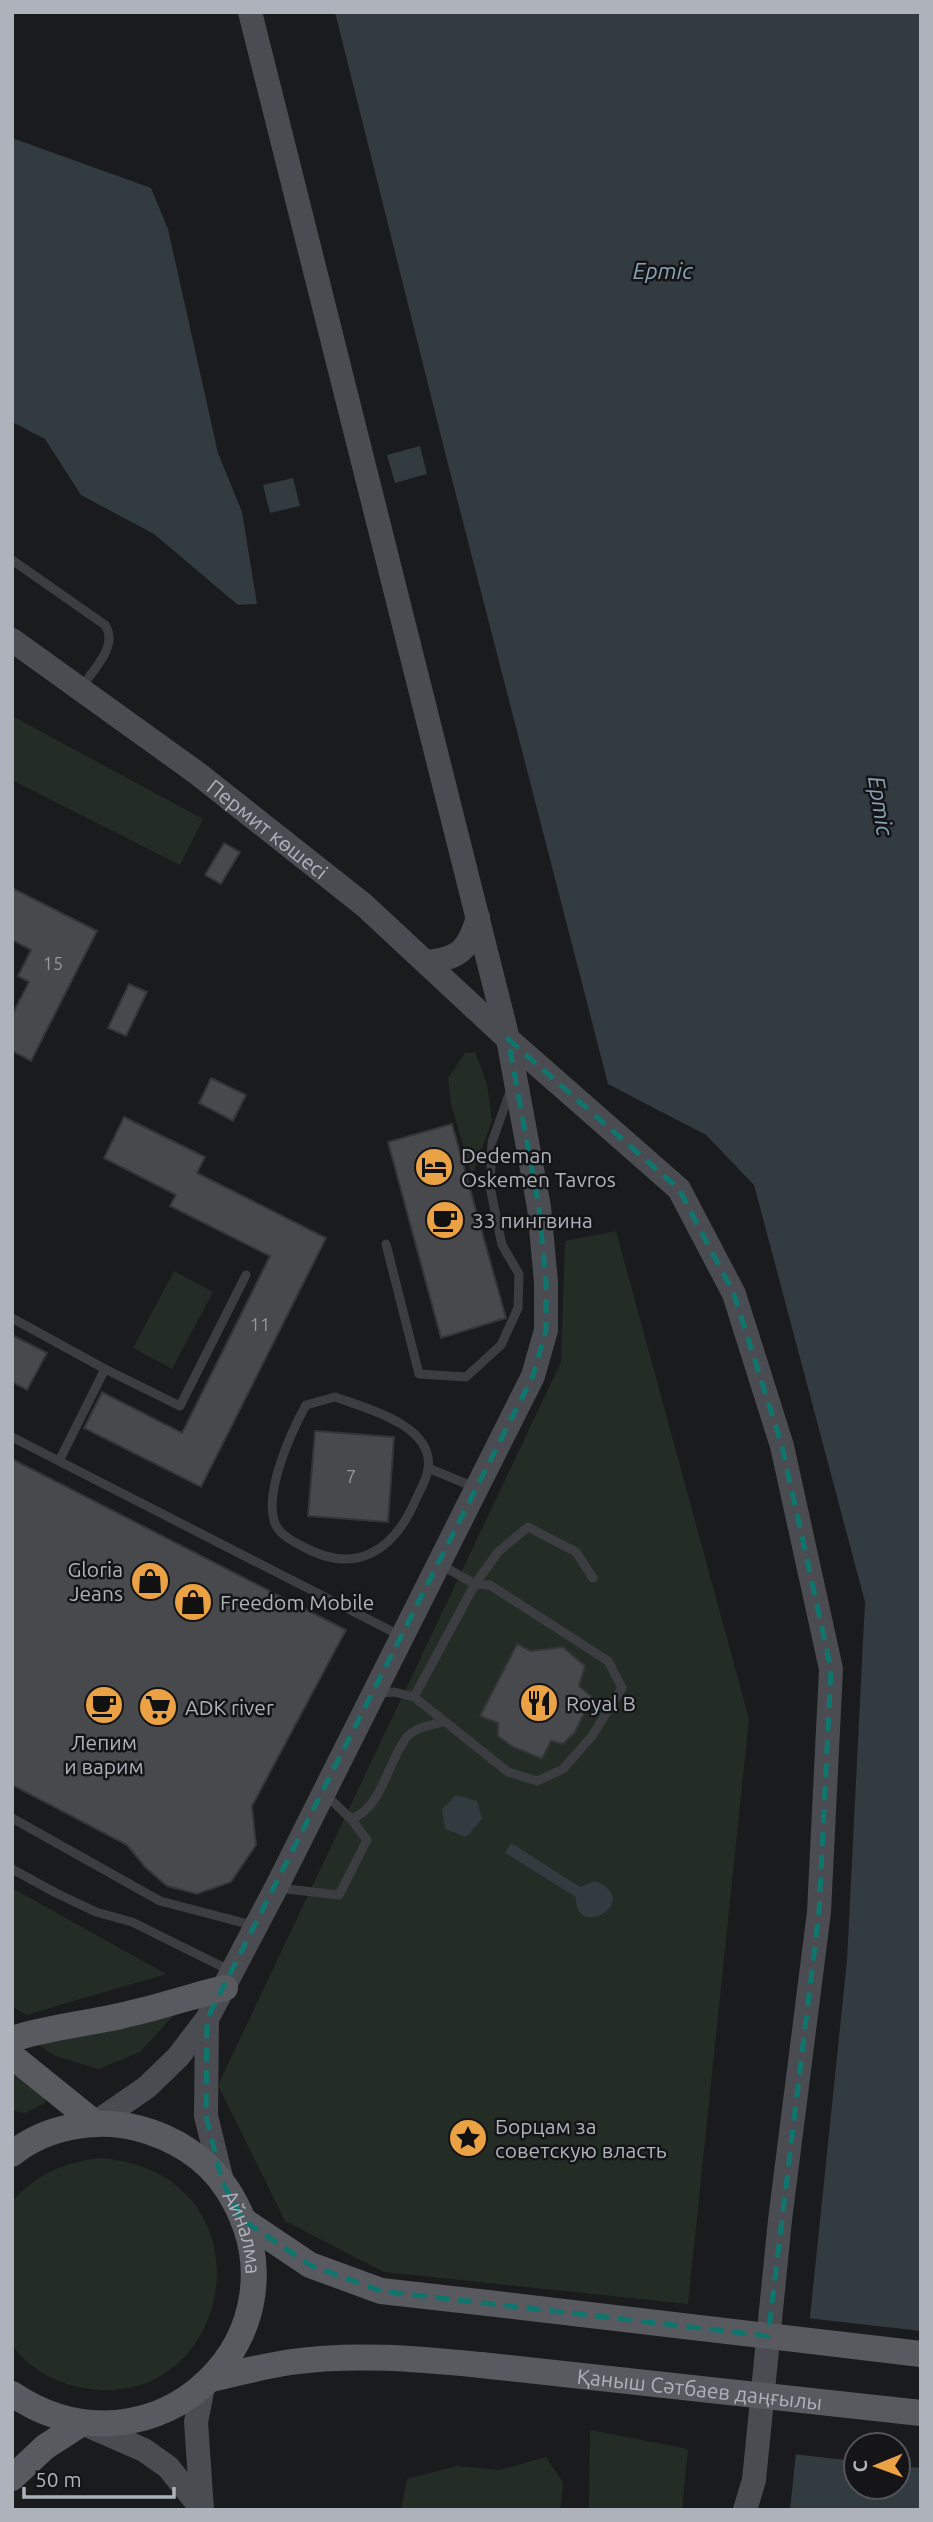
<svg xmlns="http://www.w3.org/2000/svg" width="933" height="2522" font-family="Ubuntu,sans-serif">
<rect width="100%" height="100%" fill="#1a1b1c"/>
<path fill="#242d25" d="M12 716 203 819 180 865 12 780Z
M475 1052 487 1084 492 1121 472 1176 451 1104 448 1078 465 1053Z
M616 1231 749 1719 688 2304 384 2272 285 2221 218 2085 561 1362 565 1241Z
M174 1271 213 1292 172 1369 133 1348Z
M12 1888 166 1974 26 2015 12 2006Z
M174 2015 140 2052 99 2069 55 2056 30 2039Z
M12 2056 46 2089 45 2103 25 2113 15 2111 12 2107Z
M101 2158C280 2174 234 2415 84 2388 56 2383 29 2369 12 2345V2202C36 2174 65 2162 101 2158Z
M590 2430 688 2449 682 2510H589Z
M546 2457 563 2483 560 2510H401L407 2479 457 2466 500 2470Z"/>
<path fill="#313b40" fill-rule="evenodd" d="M335 12H921V2510H790L847 1960 865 1602 754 1185 706 1135 608 1084 447 460ZM856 2445H898V2487H856Z
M12 138 151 188 168 229 218 453 242 512 257 604 238 605 154 534 81 495 45 439 12 422Z
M420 446 427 474 395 483 387 455Z
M293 478 300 506 270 513 263 485Z
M456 1795 477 1801 482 1819 466 1837 445 1829 442 1809Z
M511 1843 580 1887 595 1881C645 1901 574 1942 576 1897L505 1853Z"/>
<path fill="#1a1b1c" d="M806 2318 921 2331V2468L898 2466V2445H856V2461L792 2454Z"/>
<path fill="#47494c" stroke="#343538" stroke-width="2" d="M224 843 240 852 221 884 205 875Z
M12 888 97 931 31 1061 12 1051V1015L29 982 18 976 31 950 12 940Z
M129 984 147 992 126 1036 108 1028Z
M211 1078 246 1095 233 1121 199 1103Z
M124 1117 205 1157 197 1173 326 1238 201 1487 84 1428 102 1392 182 1433 270 1256 170 1206 176 1195 104 1158Z
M452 1124 506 1318 441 1338 388 1142Z
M12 1335 47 1353 27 1390 12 1382Z
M315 1431 394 1437 388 1522 308 1516Z
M12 1459 346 1630 252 1806 256 1845 231 1882 197 1894 167 1886 145 1867 127 1845 12 1785Z
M517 1644 531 1651 563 1647 585 1666 579 1686 592 1697 575 1732 563 1744 551 1741 542 1759 511 1746 498 1736V1723L480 1716Z"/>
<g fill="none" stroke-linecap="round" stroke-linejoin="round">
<path stroke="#3b3d41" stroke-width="9" d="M12 560 105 625C119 646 93 670 81 688
M386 1244 419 1374 466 1377 501 1345 518 1308 519 1274 502 1245 490 1187 492 1142 511 1089
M12 1318 105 1369
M335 1397C365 1408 435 1425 428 1469 427 1479 420 1490 416 1499 393 1553 354 1576 300 1545 289 1539 277 1533 274 1520 265 1490 291 1432 306 1405Z
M12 1437 401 1636
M59 1461 105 1369 180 1406 246 1275
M428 1468 474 1487
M439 1564 475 1584 498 1552 528 1527 576 1552 593 1578
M475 1584 490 1585 608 1661 622 1688 592 1736 563 1769 537 1781 508 1772 414 1697Z
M379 1693 394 1692 414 1697
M12 1818 160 1901 255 1926
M351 1819C382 1809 388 1760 407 1737 416 1727 431 1725 443 1722
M12 1869 56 1893 96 1912 132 1922 229 1970
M278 1888 339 1895 367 1840 351 1819 325 1794"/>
<g stroke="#4a4c51" stroke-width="24">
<path id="s1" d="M12 640 197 773 364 905 508 1039 679 1189 734 1294 782 1446 831 1669 819 1912 780 2220 754 2480 745 2510"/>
<path d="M426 962C460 959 469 949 478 917"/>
<path d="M207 2019 206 2116 222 2181"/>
<path d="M95 2123 147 2087 178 2057 207 2019 276 1888 533 1376 546 1330V1282L539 1207 508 1039 250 12"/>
<path d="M82 2423 144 2450 168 2467 202 2509"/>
<path d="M202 2510 196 2422 203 2387"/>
</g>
<g stroke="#585a60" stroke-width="26">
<path d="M12 2039C49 2027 87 2024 124 2015 158 2008 191 1996 225 1988"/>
<path d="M12 2056 95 2123"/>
<path id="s2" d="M12 2154C46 2126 96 2118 137 2128 173 2137 207 2158 227 2189 319 2332 155 2490 12 2394"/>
<path d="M243 2220 310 2265 381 2291 488 2303"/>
<path d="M211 2379C237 2373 264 2366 291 2362 354 2353 417 2359 481 2365"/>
<path d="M12 2478 45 2447 82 2423"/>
</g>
<g stroke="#585a60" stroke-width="26">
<path d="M488 2303 921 2354"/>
<path id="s3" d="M481 2365 921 2413"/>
</g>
</g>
<path fill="none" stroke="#0f766e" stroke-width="5" stroke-dasharray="14 9" stroke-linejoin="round" d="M508 1039 679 1189 734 1294 782 1446 831 1669 819 1912 768 2336 381 2291 310 2265 243 2220 222 2181 206 2116 207 2019 533 1376 546 1330V1282L539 1207Z"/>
<defs>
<symbol id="hotel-disc" viewBox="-11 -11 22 22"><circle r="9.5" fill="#eaa244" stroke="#151518"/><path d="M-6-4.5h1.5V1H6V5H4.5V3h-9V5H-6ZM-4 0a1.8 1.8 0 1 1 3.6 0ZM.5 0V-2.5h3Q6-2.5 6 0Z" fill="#111"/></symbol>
<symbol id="cafe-disc" viewBox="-11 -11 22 22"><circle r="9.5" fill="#eaa244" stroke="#151518"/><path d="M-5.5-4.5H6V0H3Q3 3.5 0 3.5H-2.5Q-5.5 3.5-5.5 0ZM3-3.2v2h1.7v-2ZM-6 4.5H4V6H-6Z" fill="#111"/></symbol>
<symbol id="shop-disc" viewBox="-11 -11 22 22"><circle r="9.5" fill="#eaa244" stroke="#151518"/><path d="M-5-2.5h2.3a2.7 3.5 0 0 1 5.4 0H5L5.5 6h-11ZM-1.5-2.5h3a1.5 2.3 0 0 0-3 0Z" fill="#111"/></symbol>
<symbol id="restaurant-disc" viewBox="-11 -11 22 22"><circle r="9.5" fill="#eaa244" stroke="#151518"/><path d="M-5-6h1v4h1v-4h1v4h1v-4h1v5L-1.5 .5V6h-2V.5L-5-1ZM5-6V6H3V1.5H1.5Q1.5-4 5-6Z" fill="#111"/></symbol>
<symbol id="supermarket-disc" viewBox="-11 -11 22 22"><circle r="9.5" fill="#eaa244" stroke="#151518"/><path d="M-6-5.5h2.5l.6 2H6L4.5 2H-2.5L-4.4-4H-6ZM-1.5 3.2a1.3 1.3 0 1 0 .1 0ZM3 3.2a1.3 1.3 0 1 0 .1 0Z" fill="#111"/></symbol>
<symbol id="sight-disc" viewBox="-11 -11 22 22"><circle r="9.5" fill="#eaa244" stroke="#151518"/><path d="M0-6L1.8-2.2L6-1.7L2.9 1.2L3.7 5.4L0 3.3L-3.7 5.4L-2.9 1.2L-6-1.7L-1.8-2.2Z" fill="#111"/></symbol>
</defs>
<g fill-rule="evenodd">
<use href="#hotel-disc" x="412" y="1145" width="44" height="44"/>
<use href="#cafe-disc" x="423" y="1198" width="44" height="44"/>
<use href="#shop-disc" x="128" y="1559" width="44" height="44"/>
<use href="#shop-disc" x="171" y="1580" width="44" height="44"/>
<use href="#restaurant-disc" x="517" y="1681" width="44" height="44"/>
<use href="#cafe-disc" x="82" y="1683" width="44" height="44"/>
<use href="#supermarket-disc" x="136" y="1685" width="44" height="44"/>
<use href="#sight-disc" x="446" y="2116" width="44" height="44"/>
</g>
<g text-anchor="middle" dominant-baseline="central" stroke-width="5" stroke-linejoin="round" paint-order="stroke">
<g font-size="18" fill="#94989f">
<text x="53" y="963">15</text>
<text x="260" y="1324">11</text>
<text x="351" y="1476">7</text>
</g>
<g font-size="21" fill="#aeb3bb" stroke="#151518">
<text stroke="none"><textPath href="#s1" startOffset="318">Пермит көшесі</textPath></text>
<text stroke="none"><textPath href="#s2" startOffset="290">Айналма</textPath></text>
<text stroke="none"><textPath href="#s3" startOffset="220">Қаныш Сәтбаев даңғылы</textPath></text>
</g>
<g font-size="21" fill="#aeb3bb" stroke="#151518" text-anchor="start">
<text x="461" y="1155">Dedeman<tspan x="461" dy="24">Oskemen Tavros</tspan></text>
<text x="472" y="1220">33 пингвина</text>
<text x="123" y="1569" text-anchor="end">Gloria<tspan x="123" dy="24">Jeans</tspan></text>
<text x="220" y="1602">Freedom Mobile</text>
<text x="566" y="1703">Royal B</text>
<text x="185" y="1707">ADK river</text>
<text x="104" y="1742" text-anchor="middle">Лепим<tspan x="104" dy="24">и варим</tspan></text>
<text x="495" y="2126">Борцам за<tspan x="495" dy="24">советскую власть</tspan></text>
</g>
<g font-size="23" font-style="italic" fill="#87a3b4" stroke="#151518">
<text x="663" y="270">Ертіс</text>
<text transform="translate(881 806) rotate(81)">Ертіс</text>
</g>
</g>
<rect width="933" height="2522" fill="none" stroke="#aeb3bb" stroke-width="28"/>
<g transform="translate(877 2466) rotate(269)"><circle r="33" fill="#151518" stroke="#525459" stroke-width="2"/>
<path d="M0-5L12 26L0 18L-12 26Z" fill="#eaa244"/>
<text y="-10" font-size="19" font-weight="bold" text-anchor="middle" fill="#aeb3bb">С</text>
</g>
<path d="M24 2487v10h150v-10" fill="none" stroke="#aeb3bb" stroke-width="3.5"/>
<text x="35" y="2487" font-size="21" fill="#aeb3bb" stroke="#151518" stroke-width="5" paint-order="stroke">50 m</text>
</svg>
